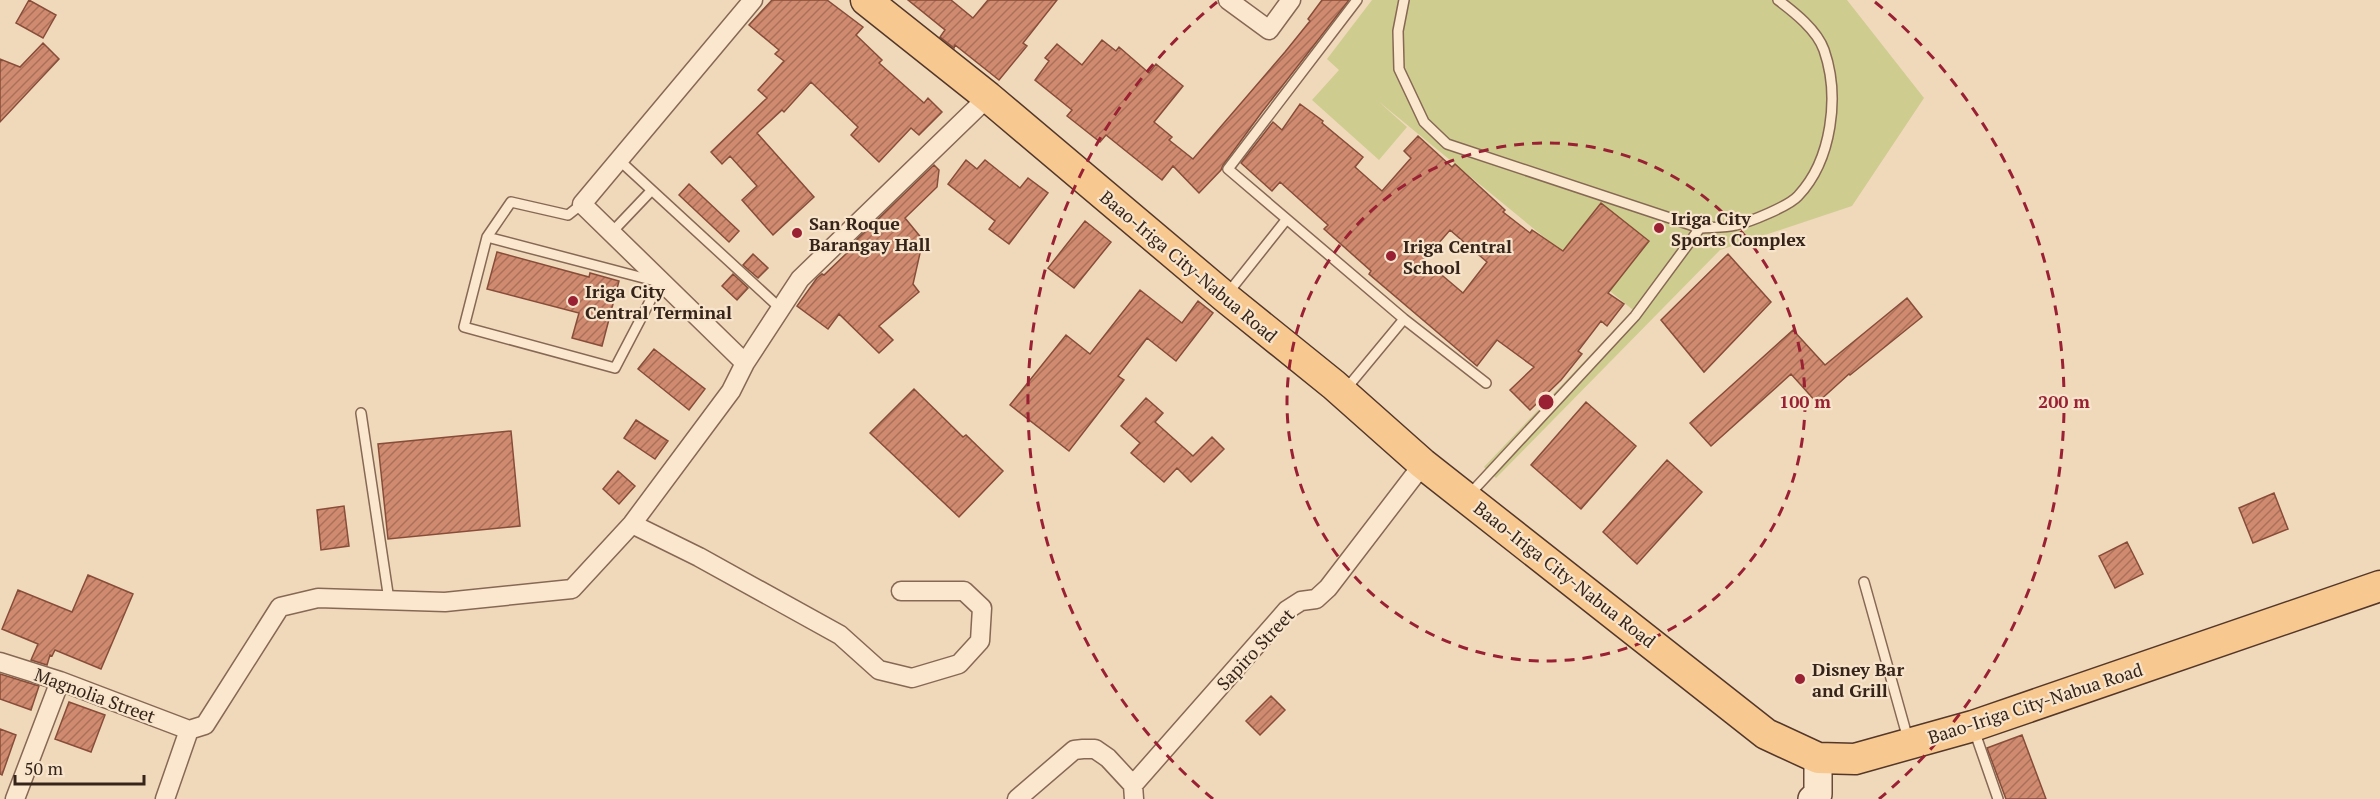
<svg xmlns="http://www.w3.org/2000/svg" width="2380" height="799" font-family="'PT Serif',serif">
<defs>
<pattern id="building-hatch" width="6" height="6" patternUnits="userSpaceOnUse" patternTransform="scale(1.5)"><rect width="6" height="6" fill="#d08a6f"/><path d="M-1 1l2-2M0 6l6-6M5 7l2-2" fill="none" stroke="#aa715a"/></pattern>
</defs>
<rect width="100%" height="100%" fill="#f0d9bb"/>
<path fill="#cecc8f" d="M1372 0H1847L1924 98 1852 206 1720 250 1496 478 1484 467 1633 310 1378 101 1407 127 1379 160 1312 100 1339 70 1327 59Z"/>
<path fill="url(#building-hatch)" stroke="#884d39" stroke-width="1.5" fill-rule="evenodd" d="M29 0 56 15 43 38 16 23Z
M772 0H827L863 27 856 35 882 60 879 63 924 103 928 98 942 112 919 135 911 128 879 162 851 135 858 127 811 82 784 112 782 110 757 133 814 197 773 235 742 200 757 186 730 156 722 164 711 152 767 98 758 90 784 61 775 54 779 50 749 25Z
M908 0H951L973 18 988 0H1057L1023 43 1027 46 999 80 955 45 954 48 940 37 945 30Z
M1322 0H1349L1262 112 1223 165 1221 170 1199 193 1173 166 1162 180 1106 135 1100 142 1067 116 1072 110 1035 80 1049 61 1045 58 1057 44 1082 65 1102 40 1116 51 1119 47 1149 73 1156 64 1183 86 1154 122 1172 137 1169 140 1193 159 1285 52 1310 21 1308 19Z
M43 43 59 59 0 122V59L20 67Z
M1300 104 1323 121 1322 123 1363 157 1355 167 1382 191 1411 158 1404 151 1418 136 1452 167 1455 164 1505 210 1503 212 1530 233 1532 230 1563 251 1601 203 1649 241 1608 293 1624 304 1607 326 1601 321 1578 351 1582 354 1561 380 1530 410 1510 390 1534 367 1497 340 1477 366 1369 274 1371 271 1324 229 1328 225 1280 182 1272 191 1241 163 1273 122 1282 130ZM1450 230 1487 262 1463 293 1424 260Z
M966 160 977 169 985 160 1020 188 1028 178 1048 193 1009 244 989 229 995 221 948 184Z
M934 165 939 170 937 187 905 218 923 240 913 284 919 292 879 326 893 340 879 353 839 314 828 329 797 306 817 278 822 274 824 275 848 252 846 250Z
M689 184 739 231 729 242 679 195Z
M1085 221 1111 242 1074 288 1048 268Z
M497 252 589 277 590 273 619 281 602 346 572 338 579 313 487 289Z
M753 254 768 268 758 278 743 265Z
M1728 254 1771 302 1704 372 1661 320Z
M733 274 748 288 737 300 722 286Z
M1140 290 1182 323 1198 301 1213 313 1176 361 1147 338 1118 376 1124 380 1069 451 1010 405 1066 335 1090 354Z
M1907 298 1922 317 1850 375 1849 374 1817 403 1791 374 1711 446 1690 423 1793 330 1825 365Z
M654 349 705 389 689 410 638 369Z
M914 389 963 437 966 435 1003 471 959 517 870 433Z
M1146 398 1163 413 1155 422 1193 456 1212 437 1224 449 1191 482 1177 468 1164 482 1131 453 1140 443 1121 426Z
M1586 402 1636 446 1581 509 1531 465Z
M636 420 668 441 655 459 624 438Z
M511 431 520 526 388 539 378 444Z
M1667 460 1702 492 1637 564 1603 532Z
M618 471 635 486 619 504 603 489Z
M2274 493 2288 529 2253 543 2239 508Z
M344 506 349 546 321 550 317 510Z
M2127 542 2143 574 2115 588 2099 556Z
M88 575 133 594 101 669 55 650 52 656 50 655 47 665 31 660 38 644 2 629 18 590 72 612Z
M0 674 39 686 31 710 0 699Z
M1271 696 1285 710 1260 735 1246 721Z
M69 702 105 715 91 752 55 739Z
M0 729 16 735 2 775 0 774Z
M2022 735 2046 799H2006L1987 748Z"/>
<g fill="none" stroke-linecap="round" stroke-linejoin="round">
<defs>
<path id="lane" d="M1357 0 1228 169 1404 319 1486 383
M1404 0 1398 31 1399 69 1424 122 1447 144 1700 228C1711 227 1725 228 1736 225 1750 222 1789 206 1798 196 1832 160 1840 96 1824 50 1817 30 1794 12 1778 0
M619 160 781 309
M582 204 568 215 511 202 487 237 464 327 615 368 661 280
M612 232 651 191
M487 237 655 281
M1228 293 1286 220
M1346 389 1404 319
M361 413 389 600
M1468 496 1635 316 1700 228
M1864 582 1908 739
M1974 730 1998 799"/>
<path id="street" d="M1228 0 1269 30 1291 0
M745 363 582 204 753 0
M632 524 699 557 840 635 879 670 912 678 959 664 980 641 982 608 964 591H901
M0 662 60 681 189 730
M189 730 205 725 280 607 318 598 445 602 572 589 632 524 731 391 745 363 800 279 988 97
M1133 785 1287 610 1301 601 1316 599 1328 588 1423 464
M15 799 60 681
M165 799 189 730
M1017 799 1074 750 1083 749H1095L1108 758 1133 785 1134 799"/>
<path id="secondary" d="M1812 799 1818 794V758"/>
<path id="primary" d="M866 0 988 97 1225 297 1334 385 1423 464 1766 734 1818 758 1855 759 1973 726 2380 586"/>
</defs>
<use href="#lane" stroke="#876854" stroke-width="12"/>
<use href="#street" stroke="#876854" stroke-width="21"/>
<use href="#secondary" stroke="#694a38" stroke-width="30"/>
<use href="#primary" stroke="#543729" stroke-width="33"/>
<use href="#lane" stroke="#fae7ce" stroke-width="9"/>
<use href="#street" stroke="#fae7ce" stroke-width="18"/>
<use href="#secondary" stroke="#fae7ce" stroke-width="27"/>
<use href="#primary" stroke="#f7c88f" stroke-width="30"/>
</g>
<g fill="none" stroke="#992133" stroke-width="3" stroke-dasharray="10 8">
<circle cx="1546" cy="402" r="259"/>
<path d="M1213 799A518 518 0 0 1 1217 2M1875 2A518 518 0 0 1 1879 799"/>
</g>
<g fill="#992133" stroke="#f7e4cb" stroke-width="2">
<circle cx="1659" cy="228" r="6"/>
<circle cx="797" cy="233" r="6"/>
<circle cx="1391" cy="256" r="6"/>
<circle cx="573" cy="301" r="6"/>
<circle cx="1800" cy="679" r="6"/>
</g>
<g text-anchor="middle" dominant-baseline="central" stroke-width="4.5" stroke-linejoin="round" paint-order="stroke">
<g font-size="18" font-weight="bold" fill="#36241a" stroke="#f7e4cb" text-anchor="start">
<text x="1671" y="218">Iriga City<tspan x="1671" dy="21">Sports Complex</tspan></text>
<text x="809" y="223">San Roque<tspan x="809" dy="21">Barangay Hall</tspan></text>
<text x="1403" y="246">Iriga Central<tspan x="1403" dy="21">School</tspan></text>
<text x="585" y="291">Iriga City<tspan x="585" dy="21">Central Terminal</tspan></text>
<text x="1812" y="669">Disney Bar<tspan x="1812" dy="21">and Grill</tspan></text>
</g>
<g font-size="18" fill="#36241a" stroke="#f7e4cb">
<text transform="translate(1189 266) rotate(40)">Baao-Iriga City-Nabua Road</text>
<text transform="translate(1565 574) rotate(38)">Baao-Iriga City-Nabua Road</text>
<text transform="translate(1255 649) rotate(-47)">Sapiro Street</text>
<text transform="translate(95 695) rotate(20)">Magnolia Street</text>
<text transform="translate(2035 703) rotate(-18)">Baao-Iriga City-Nabua Road</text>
</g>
</g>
<circle cx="1546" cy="402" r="9" fill="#992133" stroke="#f7e4cb" stroke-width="3"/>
<g font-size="18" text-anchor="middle" font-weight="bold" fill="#992133" stroke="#f7e4cb" stroke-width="4.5" stroke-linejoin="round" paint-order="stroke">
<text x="1805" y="408">100 m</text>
<text x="2064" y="408">200 m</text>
</g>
<path d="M15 775v9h129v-9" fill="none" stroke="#36241a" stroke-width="3"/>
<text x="24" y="775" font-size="18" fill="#36241a" stroke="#f7e4cb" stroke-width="4.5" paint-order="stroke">50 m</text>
</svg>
